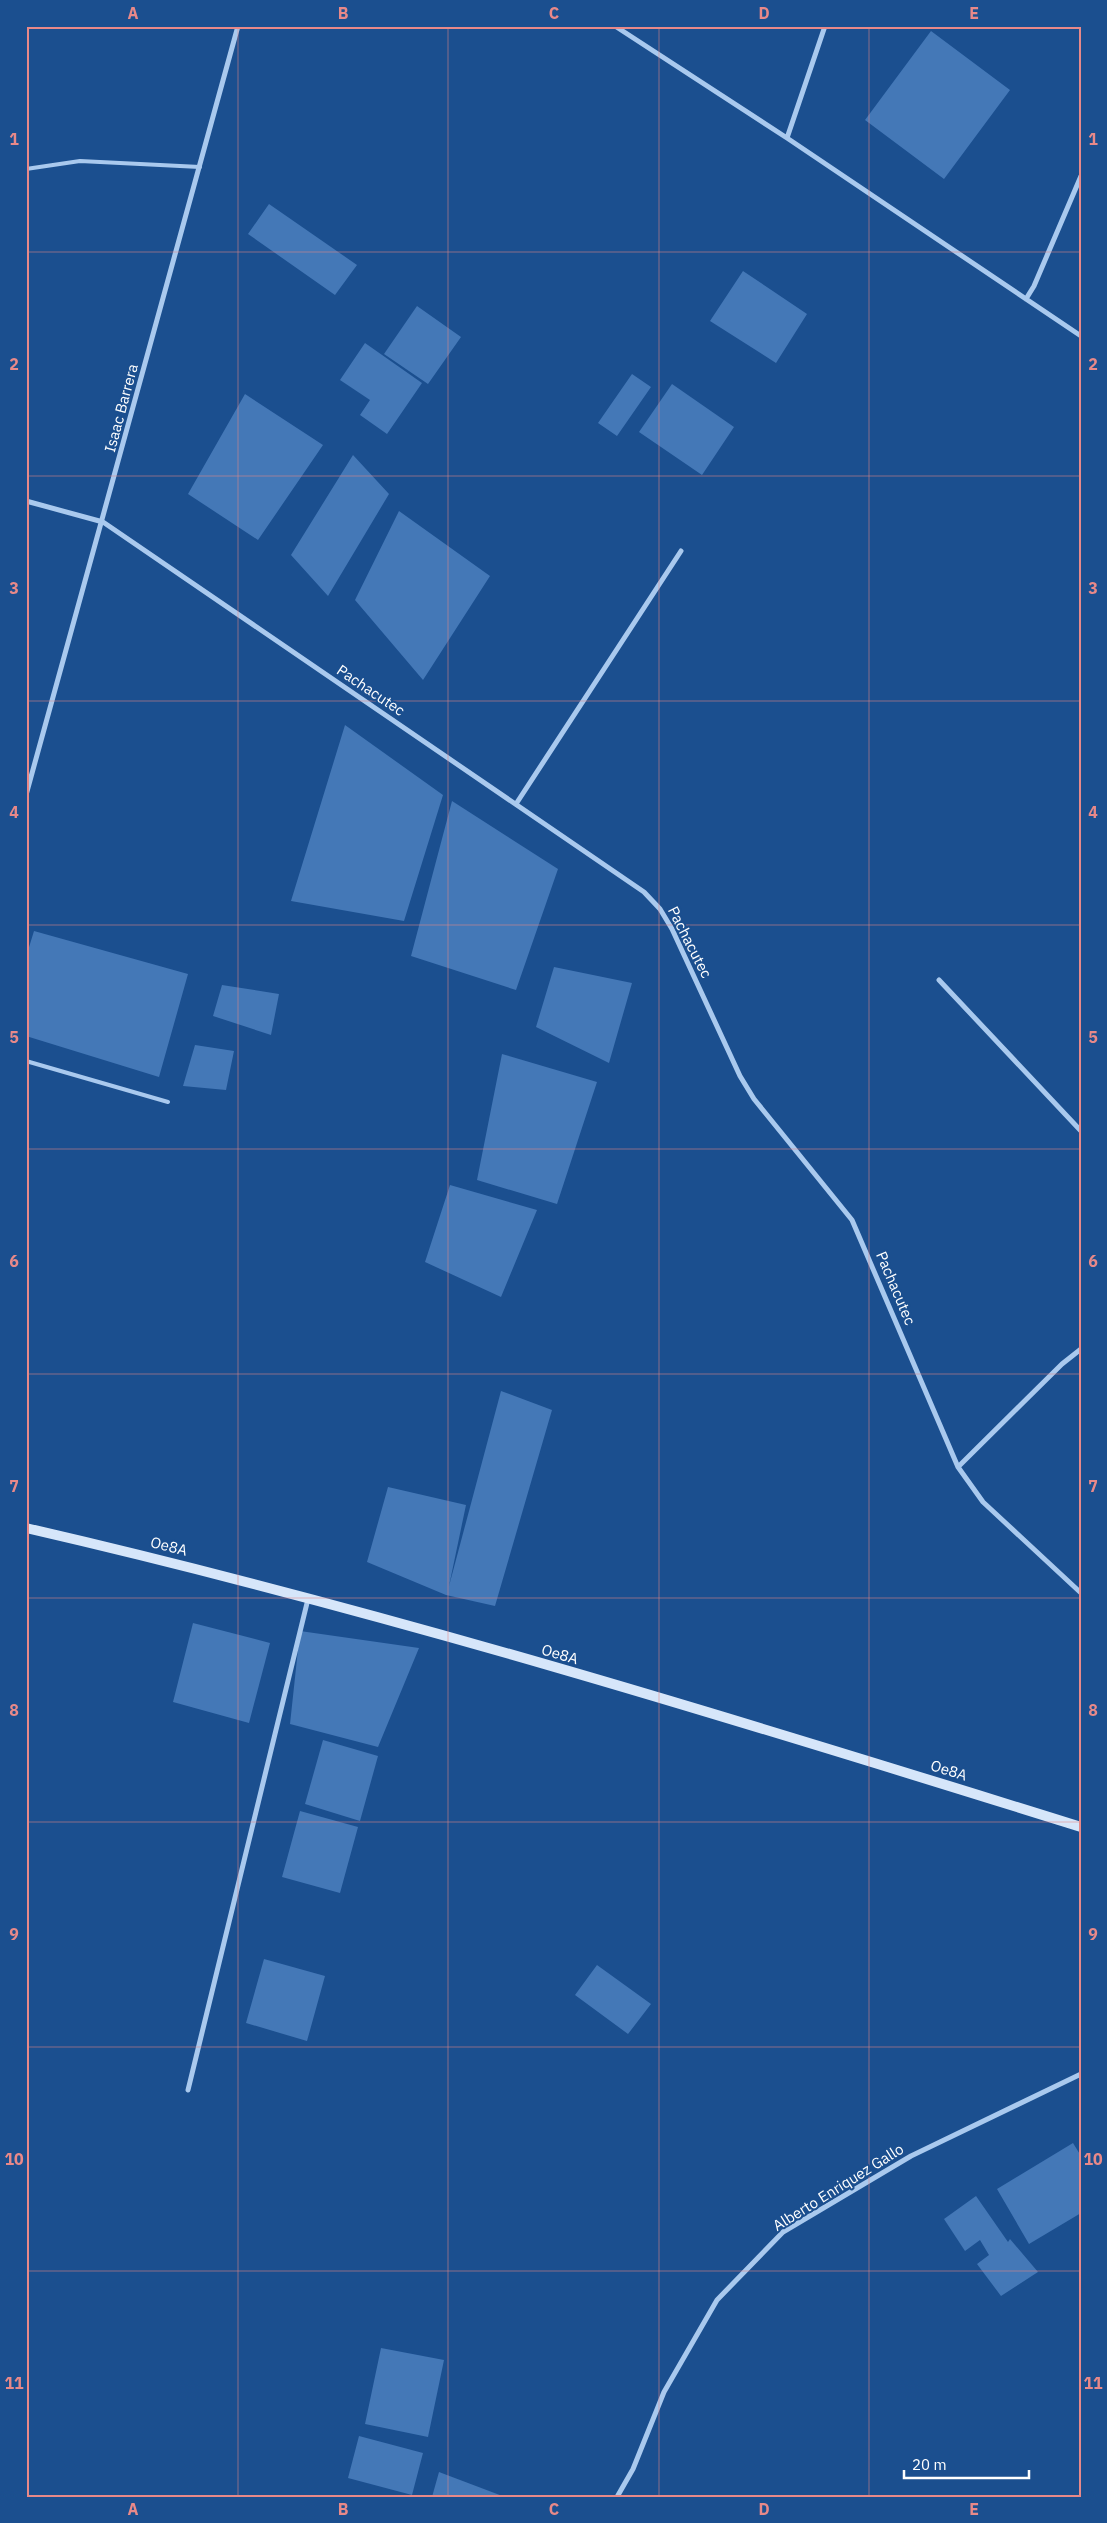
<svg xmlns="http://www.w3.org/2000/svg" width="1107" height="2523" font-family="'IBM Plex Sans',sans-serif">
<rect width="100%" height="100%" fill="#1b4f8f"/>
<path fill="#4478b7" d="M931 31 1010 90 944 179 865 120Z
M269 204 357 265 335 295 248 234Z
M743 271 807 314 776 363 710 321Z
M417 306 461 337 428 384 384 354Z
M365 343 422 383 387 434 360 415 370 400 340 380Z
M632 374 651 387 617 436 598 423Z
M672 384 734 427 702 475 639 432Z
M245 394 323 445 258 540 188 494Z
M353 455 389 494 328 596 291 555Z
M399 511 490 576 423 680 355 600Z
M345 725 443 795 404 921 291 901Z
M452 801 558 869 516 990 411 956Z
M34 931 188 974 159 1077 26 1036V957Z
M554 967 632 983 609 1063 536 1027Z
M222 985 279 994 271 1035 213 1016Z
M195 1045 234 1051 226 1090 183 1086Z
M502 1054 597 1082 557 1204 477 1180Z
M450 1185 537 1210 501 1297 425 1262Z
M501 1391 552 1410 495 1606 446 1595 367 1562 388 1487 466 1505 449 1586Z
M193 1623 270 1643 249 1723 173 1702Z
M300 1631 419 1648 378 1747 290 1724Z
M323 1740 378 1756 360 1821 305 1804Z
M300 1811 358 1827 340 1893 282 1877Z
M264 1959 325 1976 307 2041 246 2023Z
M597 1965 651 2004 628 2034 575 1995Z
M1073 2143 1081 2156V2213L1029 2244 997 2189Z
M976 2196 1008 2242 1010 2239 1038 2272 1001 2296 977 2264 989 2255 980 2240 965 2251 944 2219Z
M381 2348 444 2360 428 2437 365 2424Z
M359 2436 423 2453 412 2495 348 2478Z
M439 2472 505 2497H432Z"/>
<g fill="none" stroke-linecap="round" stroke-linejoin="round">
<path stroke="#a9c9ee" stroke-width="4" d="M26 169 80 161 200 167
M26 1061 168 1102"/>
<path stroke="#a9c9ee" stroke-width="5" d="M615 26 787 138 1081 336
M787 138 825 26
M1026 299 1034 286 1081 176
M26 501 103 522 644 892 660 909 672 929 740 1076 754 1099 852 1220 958 1467 983 1502 1081 1593
M26 795 238 26
M516 804 681 551
M939 980 1081 1131
M958 1467 1062 1364 1081 1349
M188 2090 308 1599
M617 2497 633 2469 664 2392 717 2300 783 2232 911 2156 1081 2074"/>
<path stroke="#d6e6fa" stroke-width="10" d="M26 1528C382 1610 732 1718 1081 1827"/>
</g>
<path fill="none" stroke="#e88989" stroke-width="1" stroke-opacity="0.55" d="M238 26V2497M448 26V2497M659 26V2497M869 26V2497M26 252H1081M26 476H1081M26 701H1081M26 925H1081M26 1149H1081M26 1374H1081M26 1598H1081M26 1822H1081M26 2047H1081M26 2271H1081"/>
<g text-anchor="middle" dominant-baseline="central" stroke-width="4" stroke-linejoin="round" paint-order="stroke">
<g font-size="15" fill="#fff" stroke="#1b4f8f">
<text transform="translate(121 408) rotate(-75)">Isaac Barrera</text>
<text transform="translate(371 690) rotate(34)">Pachacutec</text>
<text transform="translate(690 942) rotate(63)">Pachacutec</text>
<text transform="translate(896 1288) rotate(67)">Pachacutec</text>
<text transform="translate(169 1546) rotate(14)">Oe8A</text>
<text transform="translate(560 1654) rotate(16)">Oe8A</text>
<text transform="translate(949 1770) rotate(17)">Oe8A</text>
<text transform="translate(838 2187) rotate(-32)">Alberto Enriquez Gallo</text>
</g>
</g>
<rect width="1107" height="2523" fill="none" stroke="#1b4f8f" stroke-width="55"/>
<path d="M904 2470v8h125v-8" fill="none" stroke="#ffffff" stroke-width="2.5"/>
<text x="912" y="2470" font-size="15" fill="#ffffff" stroke="#1b4f8f" stroke-width="4" paint-order="stroke">20 m</text>
<rect x="28" y="28" width="1052" height="2468" fill="none" stroke="#e88989" stroke-width="2"/>
<g font-size="16" text-anchor="middle" font-weight="bold" fill="#e88989">
<text x="133" y="19">A</text>
<text x="343" y="19">B</text>
<text x="554" y="19">C</text>
<text x="764" y="19">D</text>
<text x="974" y="19">E</text>
<text x="14" y="145">1</text>
<text x="1093" y="145">1</text>
<text x="14" y="370">2</text>
<text x="1093" y="370">2</text>
<text x="14" y="594">3</text>
<text x="1093" y="594">3</text>
<text x="14" y="818">4</text>
<text x="1093" y="818">4</text>
<text x="14" y="1043">5</text>
<text x="1093" y="1043">5</text>
<text x="14" y="1267">6</text>
<text x="1093" y="1267">6</text>
<text x="14" y="1492">7</text>
<text x="1093" y="1492">7</text>
<text x="14" y="1716">8</text>
<text x="1093" y="1716">8</text>
<text x="14" y="1940">9</text>
<text x="1093" y="1940">9</text>
<text x="14" y="2165">10</text>
<text x="1093" y="2165">10</text>
<text x="14" y="2389">11</text>
<text x="1093" y="2389">11</text>
<text x="133" y="2515">A</text>
<text x="343" y="2515">B</text>
<text x="554" y="2515">C</text>
<text x="764" y="2515">D</text>
<text x="974" y="2515">E</text>
</g>
</svg>
